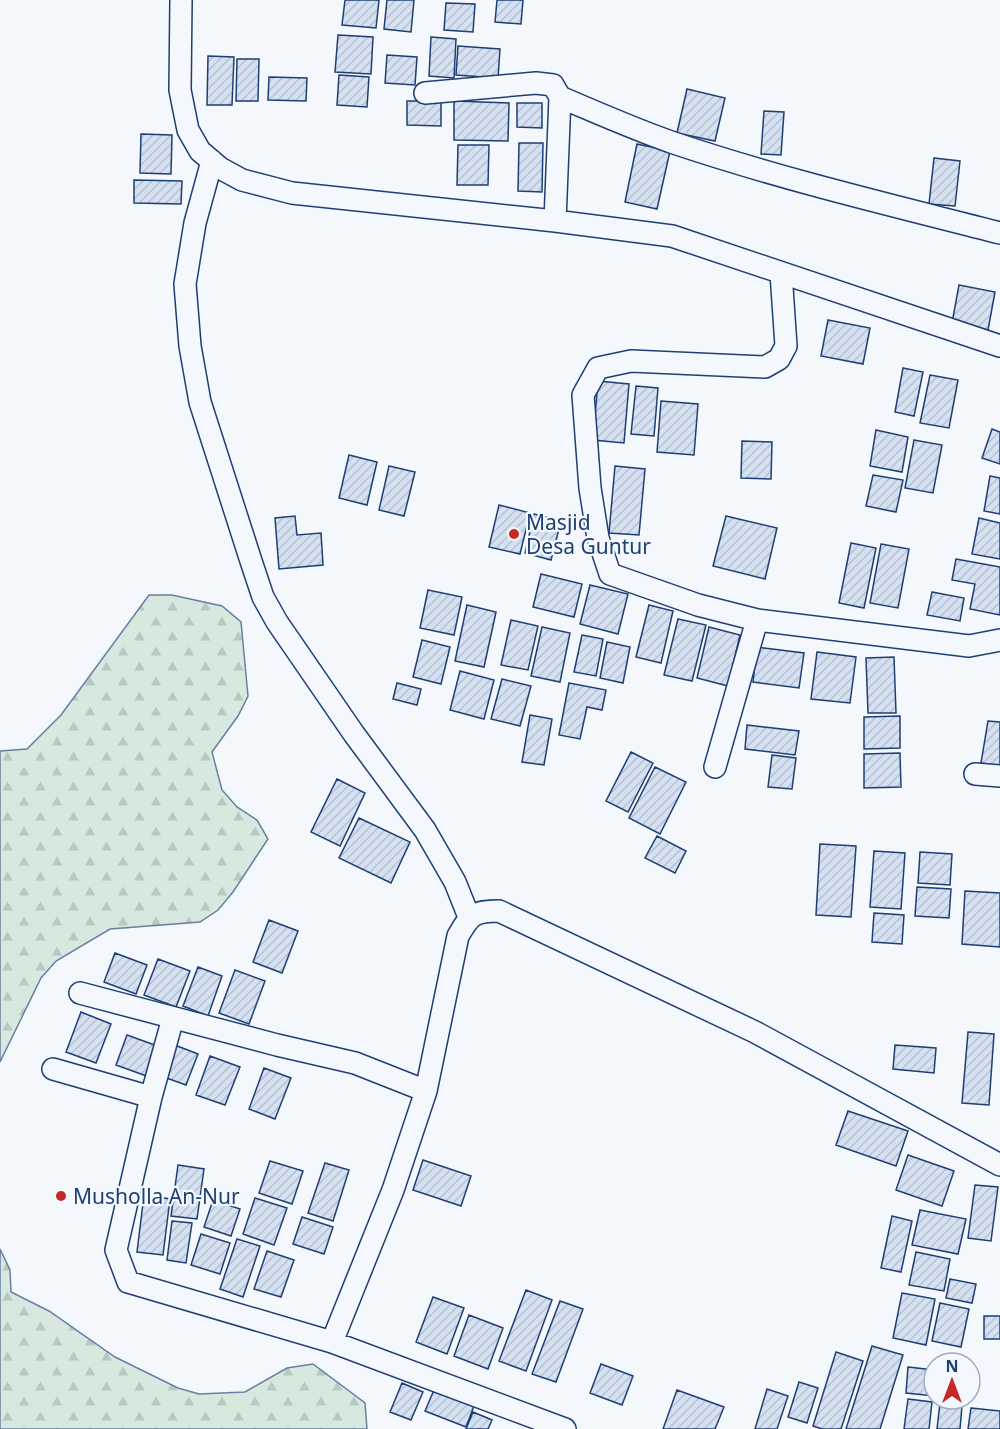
<svg xmlns="http://www.w3.org/2000/svg" width="1000" height="1429" font-family="'Noto Sans',sans-serif">
<defs>
<pattern id="forest-firs" width="22" height="20" patternUnits="userSpaceOnUse" patternTransform="scale(1.5)"><rect width="22" height="20" fill="#d7e8df"/><path d="M5 1l3.5 6h-7zM16 11l3.5 6h-7z" fill="#b8c8c3"/></pattern>
<pattern id="building-hatch" width="6" height="6" patternUnits="userSpaceOnUse" patternTransform="scale(1.5)"><rect width="6" height="6" fill="#d5e0f0"/><path d="M-1 1l2-2M0 6l6-6M5 7l2-2" fill="none" stroke="#b6c1d1"/></pattern>
</defs>
<rect width="100%" height="100%" fill="#f4f7fb"/>
<path fill="url(#forest-firs)" stroke="#687fa3" stroke-width="1.5" d="M149 595H172L222 606 241 622 248 696 238 716 212 752 222 790 237 807 257 820 268 839 233 892 218 910 200 922 110 929 56 961 41 978 0 1062V751L27 749 61 715Z
M0 1249 10 1270 11 1292 49 1311 115 1357 178 1388 199 1394 245 1392 287 1368 313 1364 365 1403 367 1429H0Z"/>
<path fill="url(#building-hatch)" stroke="#1d3f73" stroke-width="1.5" d="M345 0H379L376 28 342 25Z
M387 0H414L411 32 384 29Z
M497 0H523L521 24 495 22Z
M446 3 475 4 473 32 444 30Z
M338 35 373 37 371 74 335 72Z
M431 37 456 39 454 78 429 76Z
M458 46 500 49 498 78 456 75Z
M387 55 417 57 415 85 385 83Z
M208 56 234 57 232 105H207Z
M237 59H259L258 101H236Z
M339 75 369 77 367 107 337 105Z
M269 77 307 78 306 101 268 100Z
M687 89 725 98 715 141 677 133Z
M407 101H441V126L407 125Z
M454 101 509 103 508 141 454 140Z
M517 103H542V128L517 127Z
M764 111 784 112 781 155 761 154Z
M141 134 172 135 171 174 140 173Z
M519 143H543L542 192 518 191Z
M637 144 670 151 657 209 625 202Z
M458 145H489L488 185H457Z
M934 158 960 161 955 206 929 204Z
M134 180 182 181 181 204 134 203Z
M959 285 995 292 988 330 952 323Z
M828 320 870 328 863 364 821 356Z
M903 368 923 372 914 416 895 412Z
M930 375 958 380 949 428 920 423Z
M598 381 629 384 624 443 593 440Z
M636 386 658 388 654 436 631 434Z
M661 401 698 404 694 455 657 452Z
M992 429 1000 432V464L982 458Z
M876 430 908 437 902 472 870 466Z
M914 440 942 445 933 493 905 488Z
M742 441 772 442 771 479 741 478Z
M349 455 377 462 367 505 339 498Z
M389 466 415 472 404 516 379 510Z
M615 466 645 469 639 535 609 533Z
M873 475 903 480 896 512 866 506Z
M990 476 1000 478V514L984 511Z
M499 505 530 513 520 554 489 547Z
M534 514 561 521 551 560 525 553Z
M295 516 297 535 321 533 323 565 279 569 275 518Z
M726 516 777 528 765 579 713 566Z
M979 518 1000 523V559L972 554Z
M851 543 876 548 864 608 839 603Z
M881 544 909 549 898 608 870 603Z
M956 559 1000 567V615L970 609 975 584 952 580Z
M541 574 582 584 574 617 533 607Z
M590 585 628 594 618 634 580 624Z
M428 590 462 597 454 635 420 628Z
M932 592 964 598 960 621 927 615Z
M467 605 496 612 484 667 455 661Z
M649 605 673 611 661 663 636 657Z
M678 619 706 625 692 681 664 675Z
M511 620 538 626 528 670 501 665Z
M542 627 570 633 560 682 531 676Z
M709 627 740 635 728 686 697 678Z
M582 635 603 639 596 676 574 672Z
M422 640 450 647 441 684 413 677Z
M607 642 630 647 623 683 600 678Z
M757 647 804 653 799 688 753 682Z
M817 652 856 657 850 703 811 699Z
M894 657 896 713H868L866 658Z
M460 671 494 680 484 719 450 710Z
M502 679 531 686 520 726 491 719Z
M397 683 421 689 417 705 393 699Z
M569 683 606 690 602 710 587 707 580 739 559 735Z
M530 715 552 719 544 765 522 762Z
M900 716V748L864 749V717Z
M988 721 1000 722V766L981 763Z
M747 725 799 731 795 755 745 749Z
M631 752 653 763 628 812 606 801Z
M900 753 901 787 864 788V754Z
M772 755 796 758 792 789 768 787Z
M655 767 686 782 660 834 629 818Z
M337 779 365 793 340 846 311 832Z
M359 818 410 842 391 883 339 858Z
M657 836 686 851 675 873 645 858Z
M820 844 856 846 851 917 816 915Z
M874 851 905 853 901 909 870 907Z
M920 852 952 854 950 885 918 883Z
M917 887 951 889 949 918 915 916Z
M965 891 1000 893V947L962 944Z
M874 913 904 915 902 944 872 942Z
M269 920 298 931 282 973 253 962Z
M115 953 147 965 136 994 104 982Z
M158 959 190 971 176 1007 144 995Z
M198 967 222 976 208 1016 183 1006Z
M235 970 265 981 249 1024 219 1013Z
M81 1012 111 1024 96 1063 66 1052Z
M968 1032 994 1034 989 1105 962 1103Z
M127 1035 163 1048 152 1078 116 1065Z
M172 1044 198 1054 186 1085 161 1076Z
M895 1045 936 1048 934 1073 893 1069Z
M210 1056 240 1067 225 1105 196 1095Z
M264 1068 291 1078 275 1119 249 1109Z
M848 1111 908 1131 896 1166 836 1145Z
M908 1155 954 1171 942 1206 896 1190Z
M423 1160 471 1176 461 1206 413 1190Z
M270 1161 303 1171 292 1204 259 1193Z
M325 1163 349 1170 333 1221 308 1213Z
M178 1165 204 1169 197 1219 171 1216Z
M975 1185 998 1187 991 1241 968 1238Z
M144 1195 170 1199 163 1255 137 1252Z
M255 1198 287 1208 274 1245 243 1234Z
M213 1200 240 1209 231 1236 204 1227Z
M920 1210 966 1219 958 1254 912 1245Z
M892 1216 912 1221 901 1272 881 1268Z
M302 1217 333 1227 324 1254 293 1244Z
M172 1221 192 1223 186 1263 167 1260Z
M201 1234 230 1243 220 1274 191 1265Z
M237 1239 260 1246 243 1297 220 1289Z
M267 1251 294 1260 281 1297 254 1289Z
M916 1252 950 1259 944 1291 909 1285Z
M950 1279 976 1284 972 1303 946 1298Z
M526 1290 552 1300 526 1371 499 1361Z
M902 1293 935 1299 926 1345 893 1338Z
M433 1297 464 1308 447 1354 416 1342Z
M560 1301 583 1309 556 1382 532 1374Z
M940 1303 969 1309 961 1347 932 1341Z
M469 1315 503 1328 488 1369 454 1356Z
M984 1316H1000V1339H984Z
M872 1346 903 1355 880 1429H846Z
M836 1352 863 1361 841 1429H822L813 1426Z
M601 1364 633 1376 622 1405 590 1393Z
M908 1367 934 1370V1396L906 1393Z
M799 1382 818 1388 807 1423 788 1417Z
M402 1383 423 1392 411 1420 390 1412Z
M767 1389 788 1396 777 1429H755Z
M434 1390 474 1406 466 1427 425 1411Z
M677 1390 724 1407 715 1429H663Z
M908 1399 932 1402 929 1429H904Z
M940 1403 962 1406 960 1429H937Z
M971 1408 1000 1411V1429H968Z
M473 1412 492 1420 488 1429H466Z"/>
<g fill="none" stroke-linecap="round" stroke-linejoin="round">
<defs>
<path id="minor" d="M181 0 180 90 188 130 200 151 220 168 242 180 292 193 555 221 672 236 1000 346
M425 93 536 83 553 85 560 97 555 221
M560 97C598 113 636 130 674 143 781 179 891 205 1000 233
M212 161 195 223 185 284 190 346 200 402 251 561 263 597 277 622 354 734 425 830 455 882 469 917
M781 273 786 346 779 359 765 367 631 361 598 368 583 395 590 488 598 538 610 574 698 605 757 620 969 646 1000 640
M715 767 757 620
M975 774 1000 776
M80 993 277 1045 355 1063 426 1091 393 1190 332 1342
M53 1069 151 1097 116 1250 128 1282 332 1342 565 1429
M426 1091 458 936C470 915 473 911 499 911L755 1032 1000 1165
M151 1097 173 1018"/>
</defs>
<use href="#minor" stroke="#1d3f73" stroke-width="24"/>
<use href="#minor" stroke="#f4f7fb" stroke-width="21"/>
</g>
<g fill="#c62828" stroke="#f4f7fb" stroke-width="2">
<circle cx="514" cy="534" r="6"/>
<circle cx="61" cy="1196" r="6"/>
</g>
<g text-anchor="middle" dominant-baseline="central" stroke-width="4.5" stroke-linejoin="round" paint-order="stroke">
<g font-size="21" fill="#1d3f73" stroke="#f4f7fb" text-anchor="start">
<text x="526" y="522">Masjid<tspan x="526" dy="24">Desa Guntur</tspan></text>
<text x="73" y="1196">Musholla An-Nur</text>
</g>
</g>
<g transform="translate(952 1381)"><circle r="28" fill="#f4f7fb" stroke="#9eadc5" stroke-width="1.5"/>
<path d="M0-4.5L10 22L0 15L-10 22Z" fill="#c62828"/>
<text y="-9" font-size="16" font-weight="bold" text-anchor="middle" fill="#1d3f73">N</text>
</g>
</svg>
